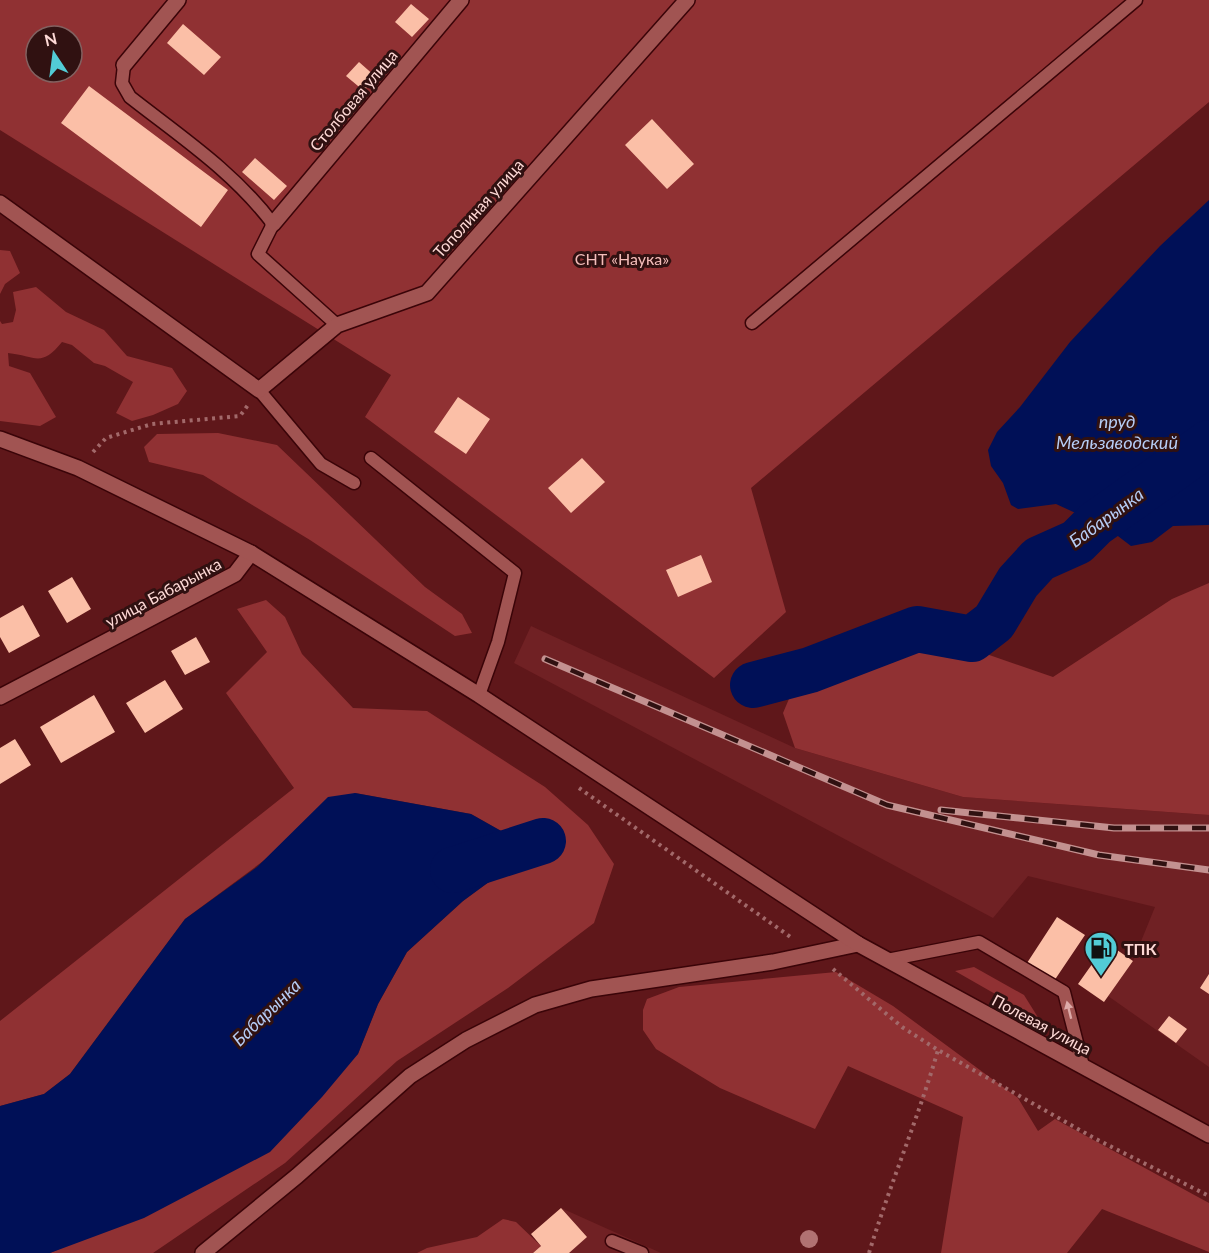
<svg xmlns="http://www.w3.org/2000/svg" width="1209" height="1253" font-family="Lato,sans-serif">
<rect width="100%" height="100%" fill="#5f171a"/>
<path fill="#702124" d="M531 626 795 748 963 797 1209 815V1067L1108 996 1133 961 1155 907 1028 876 993 918 514 663Z
M561 1208 661 1253H533L541 1246 531 1234Z"/>
<path fill="#903133" fill-rule="evenodd" d="M0 0H1209V102L751 488 786 612 714 678 365 417 391 375 0 130ZM36 36H72V72H36Z
M0 250 10 251 20 273 5 284 0 294Z
M36 287 66 312 104 330 127 356 172 368 187 391 178 404 153 415 132 421 116 413 133 382 105 366 94 363 72 345 62 342C41 368 36 356 8 353L9 366 30 373 56 417 40 426 0 421V321L2 324 13 322 16 310 13 292Z
M218 433 277 445 425 587 462 614 472 633 455 636 310 540 203 475 149 462 144 447 157 434Z
M1209 583V815L963 797 795 748 783 713 794 687 915 639 972 649 1053 677 1172 599Z
M266 600 285 617 302 654 353 708 427 711 545 787 588 825 614 864 594 923 508 988 397 1061 285 1163 153 1253H50L73 1243 358 1054 378 1004 407 952 463 901 516 862 510 836 471 814 355 793 185 919 70 1074 44 1094 0 1106V1021L294 788 226 693 267 652 237 609Z
M974 967 1024 995 1039 1019 955 971Z
M836 972 893 1006 1018 1098 1038 1131 1055 1119 1209 1203V1252L1102 1209 1067 1253H941L963 1117 848 1066 815 1129 720 1088 656 1049 643 1030V1010L647 999 679 987Z
M503 1219 516 1222 541 1246 533 1253H417L427 1248 477 1237Z"/>
<path fill="#001057" d="M1209 200V525L1173 526 1152 542 1131 546 1106 527 1056 504 1018 509 1011 505 1003 483 991 466 988 450 997 432 1020 407 1070 342 1160 246Z
M355 793 471 814 510 836 516 862 463 901 407 952 378 1004 358 1054 322 1097 270 1152 144 1218 50 1253H0V1106L44 1094 70 1074 185 919 257 867 328 797Z"/>
<g fill="none" stroke-linecap="round" stroke-linejoin="round">
<path stroke="#001057" stroke-width="46" d="M753 685 810 670 917 629 972 639 994 622 1018 582 1039 559 1077 542 1095 524 1209 443
M453 870 543 841"/>
</g>
<path fill="#fbbfa7" d="M411 4 429 19 412 37 395 22Z
M183 24 221 57 204 75 167 43Z
M359 62 376 77 364 91 346 76Z
M89 86 228 190 201 227 61 123Z
M652 119 694 164 667 189 625 145Z
M255 158 287 186 274 200 242 172Z
M458 397 490 419 466 454 434 432Z
M582 458 605 482 571 513 548 488Z
M701 555 712 582 678 597 666 570Z
M72 577 91 609 67 623 48 591Z
M23 605 40 636 9 653 0 637V618Z
M196 637 210 662 185 675 171 651Z
M165 680 183 709 145 733 126 703Z
M94 695 115 732 61 763 40 727Z
M15 739 31 765 0 784V748Z
M1057 917 1085 935 1054 981 1027 963Z
M1107 943 1133 961 1104 1002 1078 984Z
M1209 974V994L1200 988Z
M1169 1016 1187 1029 1176 1043 1158 1030Z
M561 1208 587 1237 569 1253H533L541 1246 531 1234Z"/>
<g fill="none" stroke-linecap="round" stroke-linejoin="round">
<defs>
<path id="service" d="M124 65 122 83 130 97C181 137 234 172 273 224L258 254 337 325
M752 323 1136 0
M259 390 321 464 354 483
M371 458 515 573 498 642 479 695
M887 960 979 942 1064 992 1083 1066
M612 1241 642 1253"/>
<path id="minor" d="M124 65 178 0
M0 203 259 390 337 325 427 293 687 0
M273 224 461 0
M0 697 235 574 251 553
M203 1253 297 1176 410 1076 466 1040 535 1005 591 989 773 962 858 944"/>
<path id="tertiary" d="M0 439 78 468 251 553 479 695 858 944 1209 1135"/>
</defs>
<use href="#service" stroke="#3a0408" stroke-width="15"/>
<use href="#minor" stroke="#3a0408" stroke-width="18"/>
<use href="#tertiary" stroke="#3a0408" stroke-width="18"/>
<path stroke="#a2696a" stroke-width="4" stroke-dasharray="3 4.5" stroke-linecap="butt" d="M93 452 106 438 152 424 240 416 248 405
M579 788 792 938
M833 969 902 1027 938 1050 1094 1138 1209 1196
M869 1253C890 1184 918 1119 938 1050"/>
<use href="#service" stroke="#a15452" stroke-width="12"/>
<use href="#minor" stroke="#a15452" stroke-width="15"/>
<use href="#tertiary" stroke="#a15452" stroke-width="15"/>
<defs>
<path id="rail" d="M545 659 887 805 1099 855 1209 870
M941 810 1114 828H1209"/>
</defs>
<use href="#rail" stroke="#c39190" stroke-width="7"/>
<use href="#rail" stroke="#301111" stroke-width="4.5" stroke-dasharray="14" stroke-linecap="butt"/>
</g>
<circle fill="#b17272" cx="809" cy="1239" r="9"/>
<defs><path id="oneway-solid" d="M-6-.8H1V-3.2L6.5 0L1 3.2V.8H-6Z" transform="scale(1.5)"/></defs>
<use fill="#ddaaa8" href="#oneway-solid" transform="translate(1069 1010) rotate(-104)"/>
<defs>
<symbol id="fuel-pin" viewBox="-11 -11 22 30"><path d="M0 17L-7.5 6A9.5 9.5 0 1 1 7.5 6Z" fill="#52ccd6" stroke="#301111"/><path d="M-5.5-6h7V0h2V4h1.3V-2.5L3-4.5l.8-.8L6-3V5H2.5V1h-1V6h-7ZM-4.2-4.7v3.2H.2V-4.7Z" fill="#111"/></symbol>
</defs>
<g fill-rule="evenodd">
<use href="#fuel-pin" x="1082" y="929" width="38" height="52"/>
</g>
<g text-anchor="middle" dominant-baseline="central" stroke-width="6" stroke-linejoin="round" paint-order="stroke">
<g font-size="16" fill="#fed9d6" stroke="#301111">
<text transform="translate(353 100) rotate(-50)">Столбовая улица</text>
<text transform="translate(478 208) rotate(-48)">Тополиная улица</text>
<text transform="translate(163 592) rotate(-28)">улица Бабарынка</text>
<text transform="translate(1042 1024) rotate(28)">Полевая улица</text>
</g>
<g font-size="16" fill="#f4bdba" stroke="#301111">
<text x="622" y="258">СНТ «Наука»</text>
</g>
<g font-size="16" font-weight="bold" fill="#fed9d6" stroke="#301111" text-anchor="start">
<text x="1124" y="948">ТПК</text>
</g>
<g font-size="18" font-style="italic" fill="#b6cdf6" stroke="#301111">
<text x="1117" y="421">пруд<tspan x="1117" dy="21">Мельзаводский</tspan></text>
<text transform="translate(1106 517) rotate(-36)">Бабарынка</text>
<text transform="translate(266 1012) rotate(-44)">Бабарынка</text>
</g>
</g>
<g transform="translate(54 54) rotate(347)"><circle r="28" fill="#301111" stroke="#826160" stroke-width="1.5"/>
<path d="M0-4.5L10 22L0 15L-10 22Z" fill="#52ccd6"/>
<text y="-9" font-size="16" font-weight="bold" text-anchor="middle" fill="#fed9d6">N</text>
</g>
</svg>
